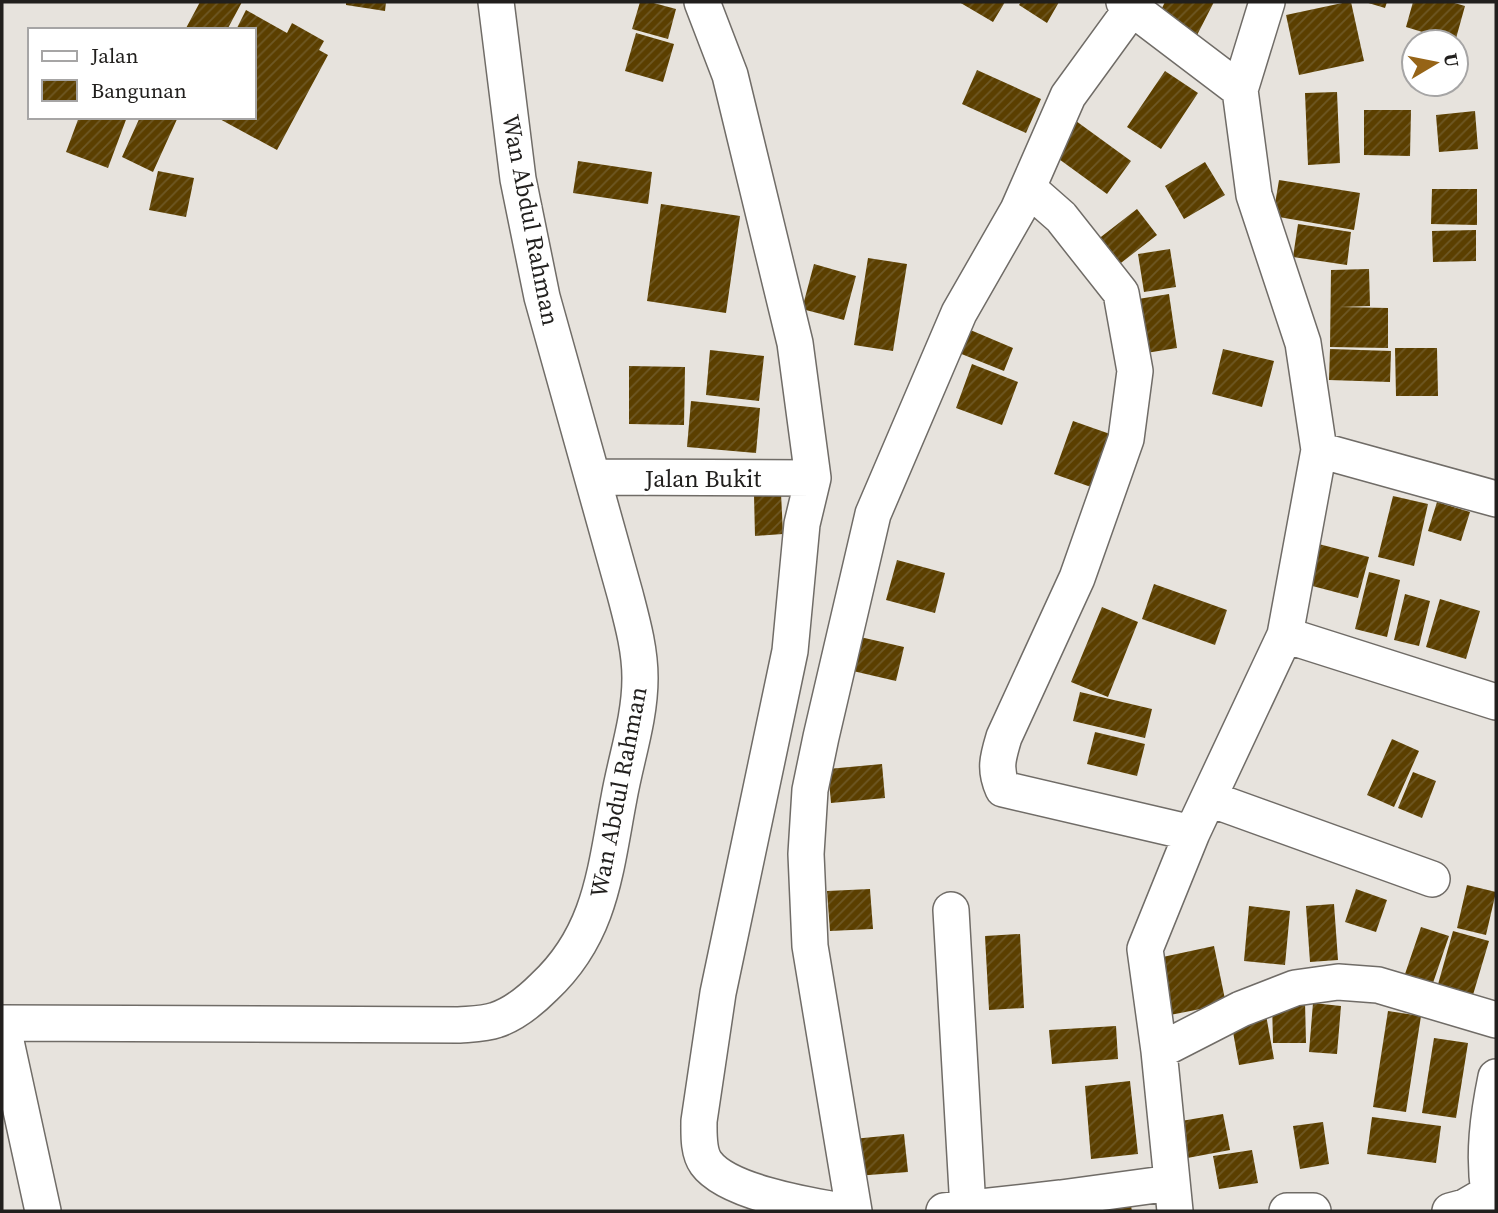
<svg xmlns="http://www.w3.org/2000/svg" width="1498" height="1213" font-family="'Source Serif 4',serif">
<defs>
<pattern id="building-hatch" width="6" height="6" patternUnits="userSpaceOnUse" patternTransform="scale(1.75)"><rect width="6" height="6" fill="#5b3f00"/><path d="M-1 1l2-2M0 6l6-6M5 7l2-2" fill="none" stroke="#6e5825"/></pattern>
</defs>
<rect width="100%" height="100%" fill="#e7e3dd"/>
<path fill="url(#building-hatch)" d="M200 2H242L227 30H185Z
M346 2H386L385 11 346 5Z
M640 2H650L676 9 668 39 632 29Z
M959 2H1005L993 22Z
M1021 2H1059L1047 23 1019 5Z
M1165 2H1214L1195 39 1156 20Z
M1347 2H1351L1364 61 1299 75 1286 15Z
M1365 2H1387L1385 8Z
M1413 2H1451L1465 6 1455 42 1406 27Z
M246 10 287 33 292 23 324 41 319 50 328 55 277 150 216 117H254V30H236Z
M636 33 674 44 663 82 625 71Z
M977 70 1041 99 1026 133 962 104Z
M1165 71 1198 93 1161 149 1127 127Z
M1337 92 1340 163 1308 165 1305 93Z
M1364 110H1411L1410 156 1364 155Z
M1475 111 1478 149 1439 152 1436 115Z
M79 117H127L108 168 66 152Z
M140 117H178L153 172 122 157Z
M1076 121 1131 161 1107 194 1052 154Z
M578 161 652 172 648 204 573 193Z
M1205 162 1225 195 1184 219 1165 186Z
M158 171 194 178 186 217 149 210Z
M1279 180 1360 193 1354 230 1273 216Z
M1432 189H1477V225L1431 224Z
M661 204 740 216 726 313 647 301Z
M1137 209 1157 235 1117 266 1097 240Z
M1298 224 1351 232 1347 265 1293 257Z
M1476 230V261L1433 262 1432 231Z
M1170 249 1176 287 1144 292 1138 254Z
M868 258 907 264 893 351 854 345Z
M814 264 856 276 844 320 802 309Z
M1369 269 1370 306 1340 307 1388 308V348L1330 347 1331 270Z
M1169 294 1177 348 1140 354 1132 300Z
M968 329 1013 348 1004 371 959 353Z
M1395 348H1437L1438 396H1396Z
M1223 349 1274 361 1262 407 1212 394Z
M1330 349 1391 351 1390 382 1329 380Z
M710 350 764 356 759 401 706 395Z
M972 364 1018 382 1002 425 956 408Z
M629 366 685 367 684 425 629 424Z
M691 401 760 408 756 453 687 447Z
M1073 421 1110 434 1091 487 1054 474Z
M781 493 783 534 755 536 754 495Z
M1393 496 1428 504 1414 566 1378 557Z
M1437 502 1470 512 1461 541 1428 531Z
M1311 542 1369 557 1358 598 1301 583Z
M897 560 945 573 935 613 886 600Z
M1369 572 1400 580 1387 637 1355 629Z
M1154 584 1227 610 1215 645 1142 619Z
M1405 594 1430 601 1419 646 1394 640Z
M1440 599 1480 611 1466 659 1426 647Z
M1102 607 1138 622 1108 697 1071 682Z
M847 634 904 647 896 681 840 668Z
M1080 692 1152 709 1145 738 1073 721Z
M1095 732 1145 744 1137 776 1087 764Z
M1392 739 1419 751 1394 807 1367 795Z
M882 764 885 798 831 803 828 769Z
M1413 772 1436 781 1422 818 1398 808Z
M1467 885 1496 892 1486 935 1457 928Z
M870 889 873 929 830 931 827 891Z
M1356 889 1387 900 1376 932 1345 922Z
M1334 904 1338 960 1310 962 1306 906Z
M1249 906 1290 911 1285 965 1244 961Z
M1421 927 1449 936 1433 983 1405 974Z
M1453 931 1489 941 1470 1005 1435 995Z
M1020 934 1024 1008 989 1010 985 936Z
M1214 946 1226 1004 1170 1015 1158 958Z
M1272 1001H1305L1306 1043H1273Z
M1313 1003 1341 1006 1337 1054 1309 1052Z
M1388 1011 1421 1016 1406 1112 1373 1107Z
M1266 1015 1274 1059 1239 1065 1231 1021Z
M1116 1026 1118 1059 1052 1064 1049 1030Z
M1434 1038 1468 1043 1456 1118 1422 1113Z
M1130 1081 1138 1154 1091 1159 1085 1086Z
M1223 1114 1230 1150 1182 1159 1175 1122Z
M1372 1117 1441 1126 1436 1163 1367 1154Z
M1323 1122 1329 1164 1300 1169 1293 1126Z
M904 1134 908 1172 856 1176 853 1139Z
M1252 1150 1258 1183 1219 1189 1213 1156Z
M1130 1201 1132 1211H1070Z"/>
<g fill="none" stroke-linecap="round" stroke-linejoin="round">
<defs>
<path id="minor" d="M702 2 730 75 795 343 813 478 802 524 790 651 718 993 699 1121C699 1134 698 1152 706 1163 727 1192 806 1205 841 1211
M1124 2 1240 90
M1028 188 1061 217 1121 293 1135 371 1126 439 1077 578 1004 737C998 757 994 769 1003 789L1192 833
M1319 450 1496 499
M594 477 813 478
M1285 635 1496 702
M1210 799 1432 879
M951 910 968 1209
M2 1023 459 1025C471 1024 485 1024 496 1020 514 1014 531 1000 544 987 601 934 605 871 619 798 626 758 640 719 640 678 640 649 632 621 625 594L542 297 518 179 496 2
M2 1023 43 1211
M1159 1051 1241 1009 1295 988 1338 982 1378 985 1496 1020
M1489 1194C1483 1154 1488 1116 1496 1077
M854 1211 810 946 806 854 810 790 821 737 873 514 959 313 1018 210 1068 96 1132 8
M944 1211 1061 1198 1171 1183
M1175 1211 1159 1051 1145 949 1192 833 1285 635 1319 450 1303 343 1254 195 1240 90 1267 2
M1287 1211H1313
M1450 1211 1465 1207 1496 1189"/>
</defs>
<use href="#minor" stroke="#706c67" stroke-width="38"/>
<use href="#minor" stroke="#fff" stroke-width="35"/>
</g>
<g text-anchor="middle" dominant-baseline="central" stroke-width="7" stroke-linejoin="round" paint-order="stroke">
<g font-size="24" fill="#211f1d" stroke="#fff">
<text transform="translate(531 220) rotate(79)">Wan Abdul Rahman</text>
<text x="703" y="478">Jalan Bukit</text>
<text transform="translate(618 792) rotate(-79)">Wan Abdul Rahman</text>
</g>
</g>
<rect width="1498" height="1213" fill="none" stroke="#211f1d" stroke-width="7"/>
<rect x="28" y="28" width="228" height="91" fill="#ffffff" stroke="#a6a5a5" stroke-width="2"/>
<rect x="42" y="51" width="35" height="10" fill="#ffffff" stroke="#a6a5a5" stroke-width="2"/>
<text x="91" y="63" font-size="21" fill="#211f1d">Jalan</text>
<rect x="42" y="80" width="35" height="21" fill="url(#building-hatch)" stroke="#a6a5a5" stroke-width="2"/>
<text x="91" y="98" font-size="21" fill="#211f1d">Bangunan</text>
<g transform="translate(1435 63) rotate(80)"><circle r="33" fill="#ffffff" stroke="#a6a5a5" stroke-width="2"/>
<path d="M0-5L12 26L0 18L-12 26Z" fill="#966417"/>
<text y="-10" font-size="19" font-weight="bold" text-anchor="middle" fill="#211f1d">U</text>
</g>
</svg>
